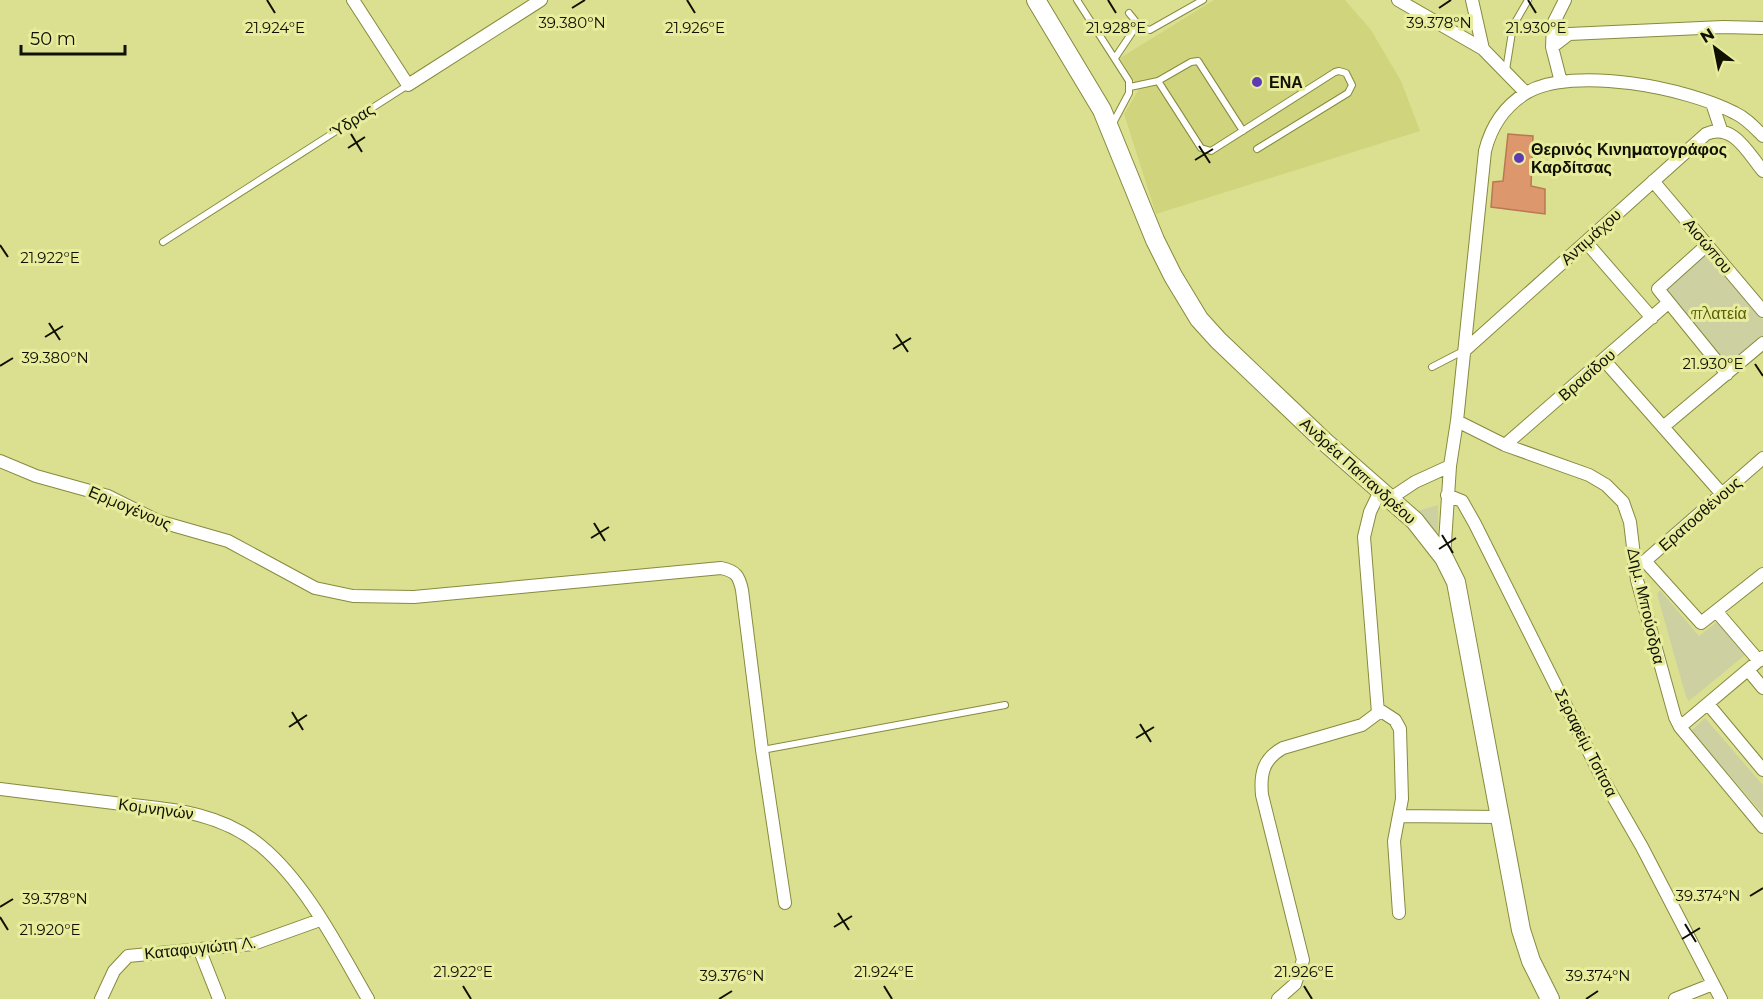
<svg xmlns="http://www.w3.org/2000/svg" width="1763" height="999" font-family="Montserrat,sans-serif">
<rect width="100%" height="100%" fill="#dbe091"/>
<path fill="#cfd47d" d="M1214 0H1345L1371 30 1401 81 1420 131 1156 214 1124 114 1139 89 1120 58Z"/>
<path fill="#cdd1a1" d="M1706 253 1763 320V337L1727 367 1662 289Z
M1438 505V532L1433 535 1414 512Z
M1660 590 1699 636 1717 622 1745 655 1689 701 1686 697 1657 594Z
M1705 718 1763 785V814L1691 731Z"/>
<path fill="#dc976d" stroke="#bb7850" stroke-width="1.5" d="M1508 134 1533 136 1531 186 1545 189V214L1491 207 1493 182 1503 181Z"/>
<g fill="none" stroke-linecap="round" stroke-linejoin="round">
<defs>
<path id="lane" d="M1077 0 1129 81V93L1112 125
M1129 13 1141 28 1150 30 1203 0
M1115 58 1137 25
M1506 70 1513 26 1528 0
M1158 81 1201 148 1211 151 1335 72 1339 71 1346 73 1352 85 1348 93 1257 149
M1130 87 1158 81 1191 62 1198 61 1243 131
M163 242 408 85
M1432 367 1463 351
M762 750 1005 705"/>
<path id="street" d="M353 0 408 85 541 0
M1398 0 1483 49 1526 93
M1472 0 1483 49
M1552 47 1553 24 1565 0
M1561 82 1552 47 1569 34 1723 27 1763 28
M1712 103 1721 130
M1653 181 1763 311
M1586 242 1652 318
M1707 245 1658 289 1727 374
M1464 351 1706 134C1733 122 1748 153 1763 171
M1604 360 1722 494
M1457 421 1505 445 1589 475 1606 485 1623 502 1630 522 1637 580 1675 717 1680 727 1763 827
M1663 427 1763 343
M1505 445 1668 303
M0 461 36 476 108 496 158 521 228 541 315 588 353 596 414 597 721 568C736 571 739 576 742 590L762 750 785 903
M1447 495 1462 501 1475 524 1600 774 1642 847 1721 999
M1391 498 1415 482 1450 466 1457 421 1485 151C1491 127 1505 106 1526 93 1573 65 1688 88 1735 113 1746 118 1754 127 1763 136
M1444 558 1450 466
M1645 561 1701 623 1763 574
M1634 566 1645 561 1763 458
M1717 612 1759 661
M1748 670 1763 688
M1708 704 1763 770
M1378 709 1395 720 1400 729 1402 799 1394 841 1399 913
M1680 727 1763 657
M0 789C38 794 76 798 114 803 166 809 218 810 261 846 306 883 339 949 368 999
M1399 816 1500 817
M200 951 219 999
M101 999 114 971 128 956 253 944 320 920
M1278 999 1295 984 1303 960 1262 795C1260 774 1263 759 1283 748L1362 725 1378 713 1364 537 1370 512 1381 489
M1675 999 1713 984"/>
<path id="secondary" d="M1036 0 1102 110 1155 240 1173 276 1199 319 1218 340 1325 442 1415 521 1444 558 1456 582 1521 930 1531 961 1550 999"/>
</defs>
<use href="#lane" stroke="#878a3d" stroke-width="8"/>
<use href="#street" stroke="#878a3d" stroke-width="14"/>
<use href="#secondary" stroke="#878a3d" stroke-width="20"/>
<use href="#lane" stroke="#fff" stroke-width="6"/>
<use href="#street" stroke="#fff" stroke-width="12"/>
<use href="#secondary" stroke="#fff" stroke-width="18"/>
</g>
<path fill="none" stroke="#101000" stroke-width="2" d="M267 0 275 13M687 0 695 13M1108 0 1116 13M1528 0 1536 13M572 8 585 0M1439 8 1451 0M351 134 362 152M1199 146 1210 163M348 148 365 137M1195 160 1213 149M0 245 8 257M49 323 60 340M896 334 908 352M45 337 63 326M893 349 911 338M1755 364 1763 376M0 366 13 358M594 523 605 541M1442 535 1453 553M591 538 609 527M1439 549 1456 538M292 712 303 730M1140 724 1151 742M289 727 307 715M1136 738 1154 727M1750 896 1763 888M0 907 13 899M838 913 849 930M0 917 8 930M1685 924 1696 942M834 927 852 916M1682 939 1700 928M463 986 471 999M884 986 892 999M1304 986 1312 999M719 999 732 991M1586 999 1598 991"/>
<g fill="#5e3bb3" stroke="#e8ed9e" stroke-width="2">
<circle cx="1257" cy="82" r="6"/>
<circle cx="1519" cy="158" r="6"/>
</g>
<g text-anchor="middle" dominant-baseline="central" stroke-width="6" stroke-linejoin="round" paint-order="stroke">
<g font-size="16" font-weight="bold" fill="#101000" stroke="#e8ed9e" text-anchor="start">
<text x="1269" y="82">ΕΝΑ</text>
<text x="1531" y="149">Θερινός Κινηματογράφος<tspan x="1531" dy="18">Καρδίτσας</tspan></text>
</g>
<g font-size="16" fill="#101000" stroke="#e8ed9e">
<text transform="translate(352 121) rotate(-33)">Ύδρας</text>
<text transform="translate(1591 237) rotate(-42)">Αντιμάχου</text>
<text transform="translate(1708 246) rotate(50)">Αισώπου</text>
<text transform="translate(1587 375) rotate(-41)">Βρασίδου</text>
<text transform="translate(1358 471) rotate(42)">Ανδρέα Παπανδρέου</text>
<text transform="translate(130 508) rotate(23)">Ερμογένους</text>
<text transform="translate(1700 514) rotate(-41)">Ερατοσθένους</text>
<text transform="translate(1646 606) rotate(77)">Δημ. Μπούσδρα</text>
<text transform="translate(1586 743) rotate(63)">Σεραφείμ Τσίτσα</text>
<text transform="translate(156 809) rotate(8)">Κομνηνών</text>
<text transform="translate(200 948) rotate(-6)">Καταφυγιώτη Λ.</text>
</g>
<g font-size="16" fill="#5a5d04" stroke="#e8ed9e">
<text x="1719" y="313">πλατεία</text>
</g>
</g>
<g font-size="15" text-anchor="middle" fill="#101000" stroke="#e8ed9e" stroke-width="6" stroke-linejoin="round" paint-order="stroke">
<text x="572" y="28">39.380°N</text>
<text x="1439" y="28">39.378°N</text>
<text x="275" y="33">21.924°E</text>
<text x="695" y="33">21.926°E</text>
<text x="1116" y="33">21.928°E</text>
<text x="1536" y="33">21.930°E</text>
<text x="50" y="263">21.922°E</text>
<text x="55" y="363">39.380°N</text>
<text x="1713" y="369">21.930°E</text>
<text x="1708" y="901">39.374°N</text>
<text x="55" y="904">39.378°N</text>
<text x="50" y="935">21.920°E</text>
<text x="463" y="977">21.922°E</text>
<text x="884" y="977">21.924°E</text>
<text x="1304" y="977">21.926°E</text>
<text x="732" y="981">39.376°N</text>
<text x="1598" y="981">39.374°N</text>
</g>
<g transform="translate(1715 48) rotate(328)" stroke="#e8ed9e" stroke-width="4.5" paint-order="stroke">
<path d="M0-4.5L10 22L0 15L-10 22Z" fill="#101000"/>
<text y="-9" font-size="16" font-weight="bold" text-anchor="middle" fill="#101000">N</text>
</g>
<path d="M21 45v9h104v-9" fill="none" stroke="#101000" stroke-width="3"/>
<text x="30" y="45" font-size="18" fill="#101000" stroke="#e8ed9e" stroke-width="4.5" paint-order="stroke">50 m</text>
</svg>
